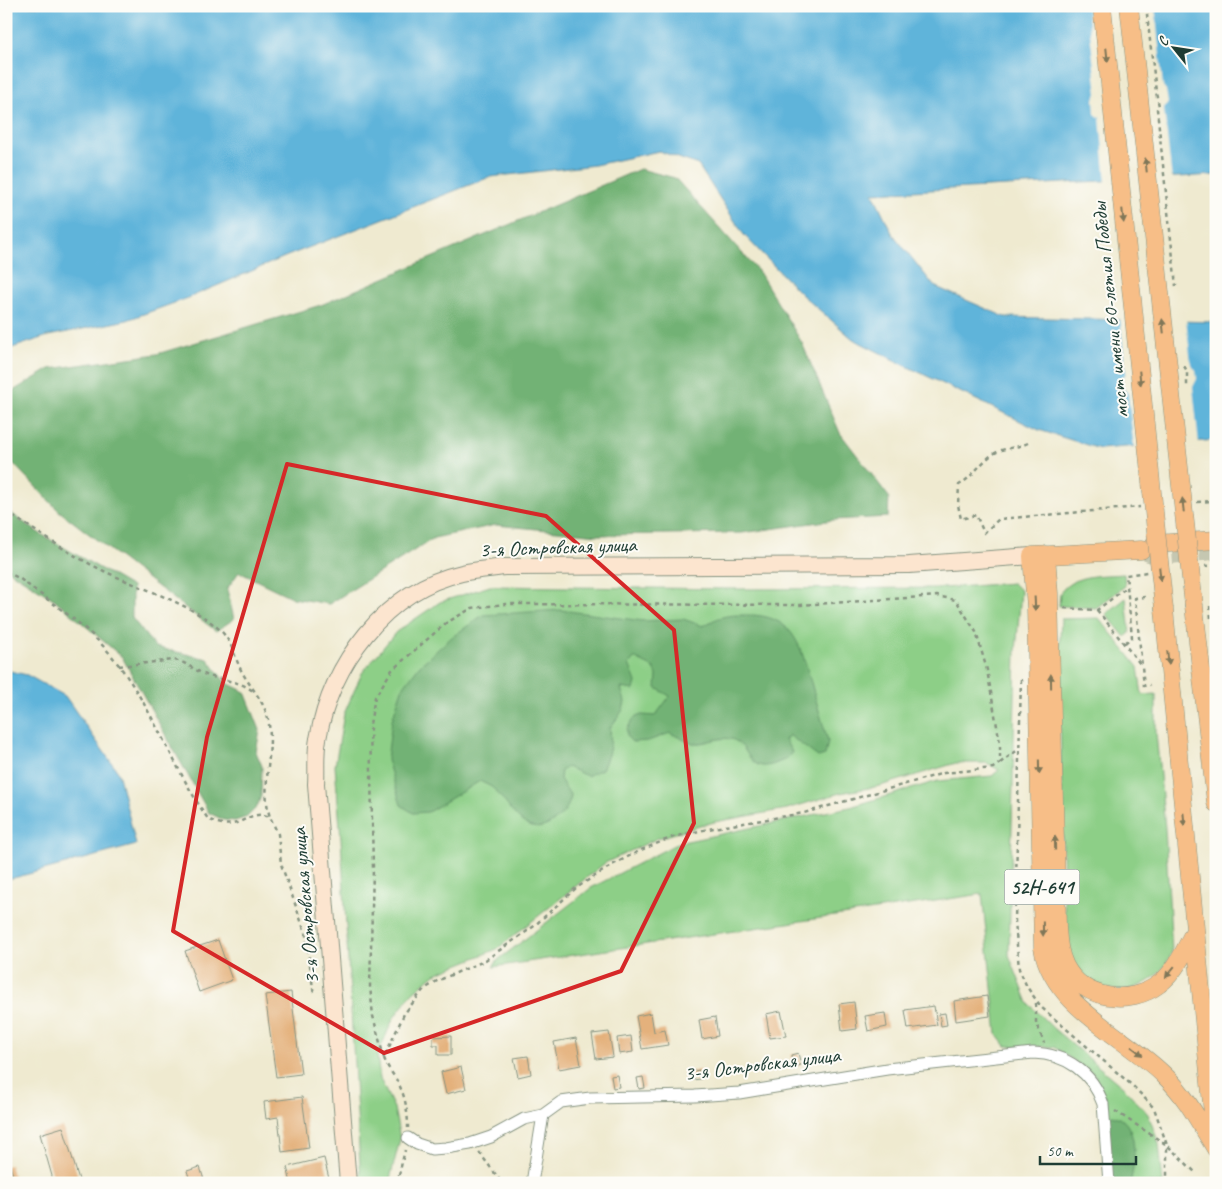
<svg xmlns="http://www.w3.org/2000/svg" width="1222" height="1189" font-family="Caveat,sans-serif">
<rect width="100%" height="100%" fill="#fdfcf7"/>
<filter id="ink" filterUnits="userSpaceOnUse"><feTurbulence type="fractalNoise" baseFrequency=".02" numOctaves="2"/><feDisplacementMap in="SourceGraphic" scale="10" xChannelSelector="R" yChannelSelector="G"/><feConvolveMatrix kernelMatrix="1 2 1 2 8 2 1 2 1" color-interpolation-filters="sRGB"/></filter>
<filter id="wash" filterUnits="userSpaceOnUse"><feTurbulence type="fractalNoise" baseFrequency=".0096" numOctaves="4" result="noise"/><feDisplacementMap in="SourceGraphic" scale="20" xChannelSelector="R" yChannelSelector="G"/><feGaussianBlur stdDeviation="1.12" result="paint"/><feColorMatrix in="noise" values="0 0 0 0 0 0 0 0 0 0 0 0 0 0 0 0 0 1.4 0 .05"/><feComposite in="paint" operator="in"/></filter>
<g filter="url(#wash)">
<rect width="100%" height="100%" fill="#efead0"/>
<path fill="#8dcf87" stroke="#56865e" d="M1124 574 1125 586 1096 608 1059 606 1060 593C1075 573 1101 576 1124 574Z
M1013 583 1021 591 1016 651 1009 955 1028 1003 1054 1029 1125 1089 1148 1114 1159 1144 1163 1183H1113L1107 1129 1095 1075 1054 1047 1006 1046 997 1034 982 894 493 967 498 960 591 888 678 843 850 807 938 781 992 776 999 770 987 763H956L880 786 840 793 787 809 714 822 658 838 605 863 497 949 435 974 412 993 393 1019 377 1056 380 1079 394 1108 400 1139 389 1183H361L341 839 335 766 344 714 362 673 396 632 440 602 490 586 731 589 943 588Z
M1126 598 1130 633 1125 637 1106 614Z
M1099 618 1138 667 1142 695 1156 694V733L1165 828 1172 952C1160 983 1124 1001 1093 983 1088 980 1081 977 1077 972 1072 965 1069 955 1065 947L1059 657 1061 619Z"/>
<path fill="#72b274" stroke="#487854" d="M640 169 675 178 759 272 802 343 840 433 889 497 888 517 833 520 742 533 598 535 496 525 434 538 329 604 293 598 239 572 227 589 234 619 216 631 59 511 6 456V395L50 369 157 354 321 305Z
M6 510 39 533 132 587V618L155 647 208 659 225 682 245 692 260 730 256 752 262 766 261 796 257 807 247 817 235 821 224 820 209 813 122 657 55 600 6 569Z
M561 610 643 621 683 619 703 626C720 616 726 615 746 615 793 614 800 644 811 682 816 701 822 721 828 741L825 755 818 757 789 735 785 740 792 752C788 759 784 760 777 763 746 776 751 744 731 739 718 736 704 745 692 743 685 741 677 736 670 733L648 741 632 742 627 737V729L634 718 641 715 655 716 670 696 656 688 657 675 654 668 634 658 629 664 636 682 634 690 621 688 625 702 623 710 610 728C612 744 609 755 602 769L587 776 567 767 561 771 560 779 571 796C569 807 563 815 554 821 526 843 510 805 494 789 490 785 484 784 480 781L428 812 413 813 401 805 387 760 392 720 402 689 419 666 452 637 483 615Z
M1112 1115C1139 1120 1136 1162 1130 1183H1111L1107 1120Z"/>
<path fill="#5eb4da" stroke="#3e7887" d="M6 6H1216V175L873 193 892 233 934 286 1005 317 1216 322V440L1100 449 1039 430 902 364 853 339 801 294 744 235 698 165 659 151 595 165 490 177 287 256 188 298 127 320 48 336 6 350Z
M6 670 27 675 65 696 118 772 136 845 6 880Z"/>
<path fill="#efead0" d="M1087 6H1155L1163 86 1166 90 1168 103 1164 109 1172 180 1106 183 1100 118 1095 114 1094 99 1097 94Z
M1120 317 1186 318 1191 364 1196 370 1197 379 1193 387 1199 444 1134 449 1128 393 1123 388 1122 378 1126 373Z"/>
<g id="blocks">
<path fill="#e4b17c" d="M218 940 232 980 199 992 185 951Z
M291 992 301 1074 276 1077 265 995Z
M987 996 990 1016 956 1021 954 1001Z
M854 1002 857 1029 842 1031 839 1004Z
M934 1006 937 1025 908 1029 905 1010Z
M781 1011 786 1036 770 1038 766 1014Z
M651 1013 654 1032 665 1030 668 1045 642 1049 636 1016Z
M885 1013 887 1027 868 1031 865 1016Z
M945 1013 947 1025 941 1026 939 1014Z
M715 1017 718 1036 702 1039 699 1020Z
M609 1032 613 1057 596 1059 592 1034Z
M451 1036V1055H438V1045H433V1037Z
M631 1036 633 1052 619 1054 617 1038Z
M576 1038 581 1065 559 1069 554 1042Z
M798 1053 801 1065 793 1067 791 1055Z
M528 1056 531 1074 518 1077 514 1058Z
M461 1067 466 1089 446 1094 441 1072Z
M699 1070 701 1079 692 1080 690 1072Z
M617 1075 619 1087 613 1088 611 1076Z
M643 1077 645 1088 639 1089 637 1078Z
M302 1097 309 1148 282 1152 278 1117 266 1119 264 1102Z
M63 1127 80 1183H54L40 1134Z
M324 1158 330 1183H291L287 1167Z
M10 1165 15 1183H6V1166Z
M200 1167 205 1183H191L187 1171Z"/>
</g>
</g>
<g filter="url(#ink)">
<use href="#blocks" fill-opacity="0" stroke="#879482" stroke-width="1"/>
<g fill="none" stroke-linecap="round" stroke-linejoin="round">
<path stroke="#c5c7b1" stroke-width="18" stroke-dasharray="18 9" stroke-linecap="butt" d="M1146 552 1158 556 1214 551"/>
<defs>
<path id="minor" d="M408 1138 417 1144 432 1149 446 1148 470 1144 491 1137 524 1119 543 1115 561 1102 590 1098 695 1096 739 1093 887 1069 1033 1053C1066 1054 1092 1072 1103 1104L1109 1183
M532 1183 543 1115"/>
<path id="secondary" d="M348 1183 316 784C317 770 315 753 318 739 331 664 385 590 462 573 476 570 490 569 504 567L909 565 1032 556"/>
<path id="primary" d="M1155 544 1216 540
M1141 550 1032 556 1036 608 1043 948C1053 1007 1127 1037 1166 1077 1187 1097 1201 1125 1216 1149
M1046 555 1049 594 1057 928C1058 941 1059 954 1065 966 1083 1000 1130 1006 1159 984 1176 972 1186 948 1195 930
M1194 606 1216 803
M1164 609 1216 1145"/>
</defs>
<use href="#minor" stroke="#879482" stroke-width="13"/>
<use href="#secondary" stroke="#879482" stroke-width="18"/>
<use href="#primary" stroke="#879482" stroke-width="19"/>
<path stroke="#879482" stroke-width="2.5" stroke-dasharray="4 4" stroke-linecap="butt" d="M1028 443C1018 448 1005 447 995 453 980 462 973 477 959 485L958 505 961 519 976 515 984 533 999 519 1140 507
M1197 502 1216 501
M6 512C38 532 70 555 104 571 137 587 198 606 222 632 233 644 235 659 242 672 251 688 264 701 268 719 275 751 260 786 270 817
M1205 566 1216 565
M6 572 19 578C47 600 81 621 105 648 149 698 171 764 208 819 242 836 245 807 270 817L278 834 281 864 306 935 314 996
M1212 590H1216
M1145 597 1135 598 1144 686 1150 685
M1064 608 1097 610 1127 587
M1097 610 1141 665
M1125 643 1132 637 1126 575 1147 572
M119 666 174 660C186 662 194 670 206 675 222 681 240 680 254 692
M1021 679 1015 921 1019 969 1027 987 1042 1008 1134 1087 1154 1108 1167 1145V1183
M1000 763 1019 749
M1036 1003V1022L1044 1043
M384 1058 373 1016 370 986 373 869 370 724 375 697 392 670 446 623 472 608 506 604 801 605 937 596 956 600 976 632 987 670 1000 743V763L993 768 944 773 804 813 708 829 673 837 641 850 614 864 576 888 533 927 484 961 437 981 423 990 404 1014 384 1058C388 1070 397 1078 401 1089 406 1100 408 1115 408 1128
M1115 1111 1167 1145 1195 1172
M479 1152 502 1183
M397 1183 405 1150"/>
<use href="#minor" stroke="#fff" stroke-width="11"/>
<use href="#secondary" stroke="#fce5cf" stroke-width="16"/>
<use href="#primary" stroke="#f7be87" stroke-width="18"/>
<defs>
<path id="primary-bridge" d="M1102 6 1164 609
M1129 6 1194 606"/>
</defs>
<use href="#primary-bridge" stroke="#879482" stroke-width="19" stroke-linecap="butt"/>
<path stroke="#879482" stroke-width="2.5" stroke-dasharray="4 4" stroke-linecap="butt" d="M1146 6 1156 92 1159 106 1157 109 1176 286
M1184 366 1187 371V387
M1210 606 1211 620"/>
<use href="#primary-bridge" stroke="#f7be87" stroke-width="18"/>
</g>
<defs><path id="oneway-solid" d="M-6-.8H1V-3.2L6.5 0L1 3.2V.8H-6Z" transform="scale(1.25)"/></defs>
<g fill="#807759">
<use href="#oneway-solid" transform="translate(1107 55) rotate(84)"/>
<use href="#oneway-solid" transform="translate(1146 165) rotate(-96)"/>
<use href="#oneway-solid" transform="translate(1123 216) rotate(84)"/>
<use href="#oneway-solid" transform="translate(1163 326) rotate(-96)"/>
<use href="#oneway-solid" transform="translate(1140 378) rotate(84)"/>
<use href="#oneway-solid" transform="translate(1183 505) rotate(-96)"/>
<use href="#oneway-solid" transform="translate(1160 574) rotate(84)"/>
<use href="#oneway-solid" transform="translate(1035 604) rotate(87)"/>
<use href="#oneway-solid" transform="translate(1168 658) rotate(84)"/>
<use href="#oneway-solid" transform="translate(1051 681) rotate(-91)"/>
<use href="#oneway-solid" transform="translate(1039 767) rotate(89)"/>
<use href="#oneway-solid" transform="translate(1184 819) rotate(84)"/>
<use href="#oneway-solid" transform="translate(1055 843) rotate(-91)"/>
<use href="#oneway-solid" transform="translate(1043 929) rotate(89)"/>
<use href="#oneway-solid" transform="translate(1170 972) rotate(129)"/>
<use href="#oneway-solid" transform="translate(1137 1051) rotate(38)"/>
</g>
</g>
<path fill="none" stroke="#d62828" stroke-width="4" stroke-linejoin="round" d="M287 464 546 516 674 630 694 823 621 971 384 1053 173 931 207 737Z"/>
<g text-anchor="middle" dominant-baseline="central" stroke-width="4" stroke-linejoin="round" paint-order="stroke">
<rect fill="#fdfcf7" stroke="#62766e" stroke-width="1" x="1004.5" y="869.5" width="75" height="35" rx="4"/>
<g font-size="20" font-weight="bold" fill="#1f3d34">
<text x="1042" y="887">52Н-641</text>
</g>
<g font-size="21" fill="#1f3d34" stroke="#fdfcf7">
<text transform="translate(1110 310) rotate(-96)">мост имени 60-летия Победы</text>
<text transform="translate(558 547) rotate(-2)">3-я Островская улица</text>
<text transform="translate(305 906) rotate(-95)">3-я Островская улица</text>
<text transform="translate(762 1064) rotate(-7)">3-я Островская улица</text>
</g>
</g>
<rect width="1222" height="1189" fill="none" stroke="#fdfcf7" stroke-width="25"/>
<g transform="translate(1174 48) rotate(300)" stroke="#fdfcf7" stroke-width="4" paint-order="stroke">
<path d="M0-4L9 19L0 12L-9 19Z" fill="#1f3d34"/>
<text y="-8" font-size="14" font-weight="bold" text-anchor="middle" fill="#1f3d34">С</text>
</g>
<path d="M1040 1156v8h96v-8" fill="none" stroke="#1f3d34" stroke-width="2.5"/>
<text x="1047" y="1156" font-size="15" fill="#1f3d34" stroke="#fdfcf7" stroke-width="4" paint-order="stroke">50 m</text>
</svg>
